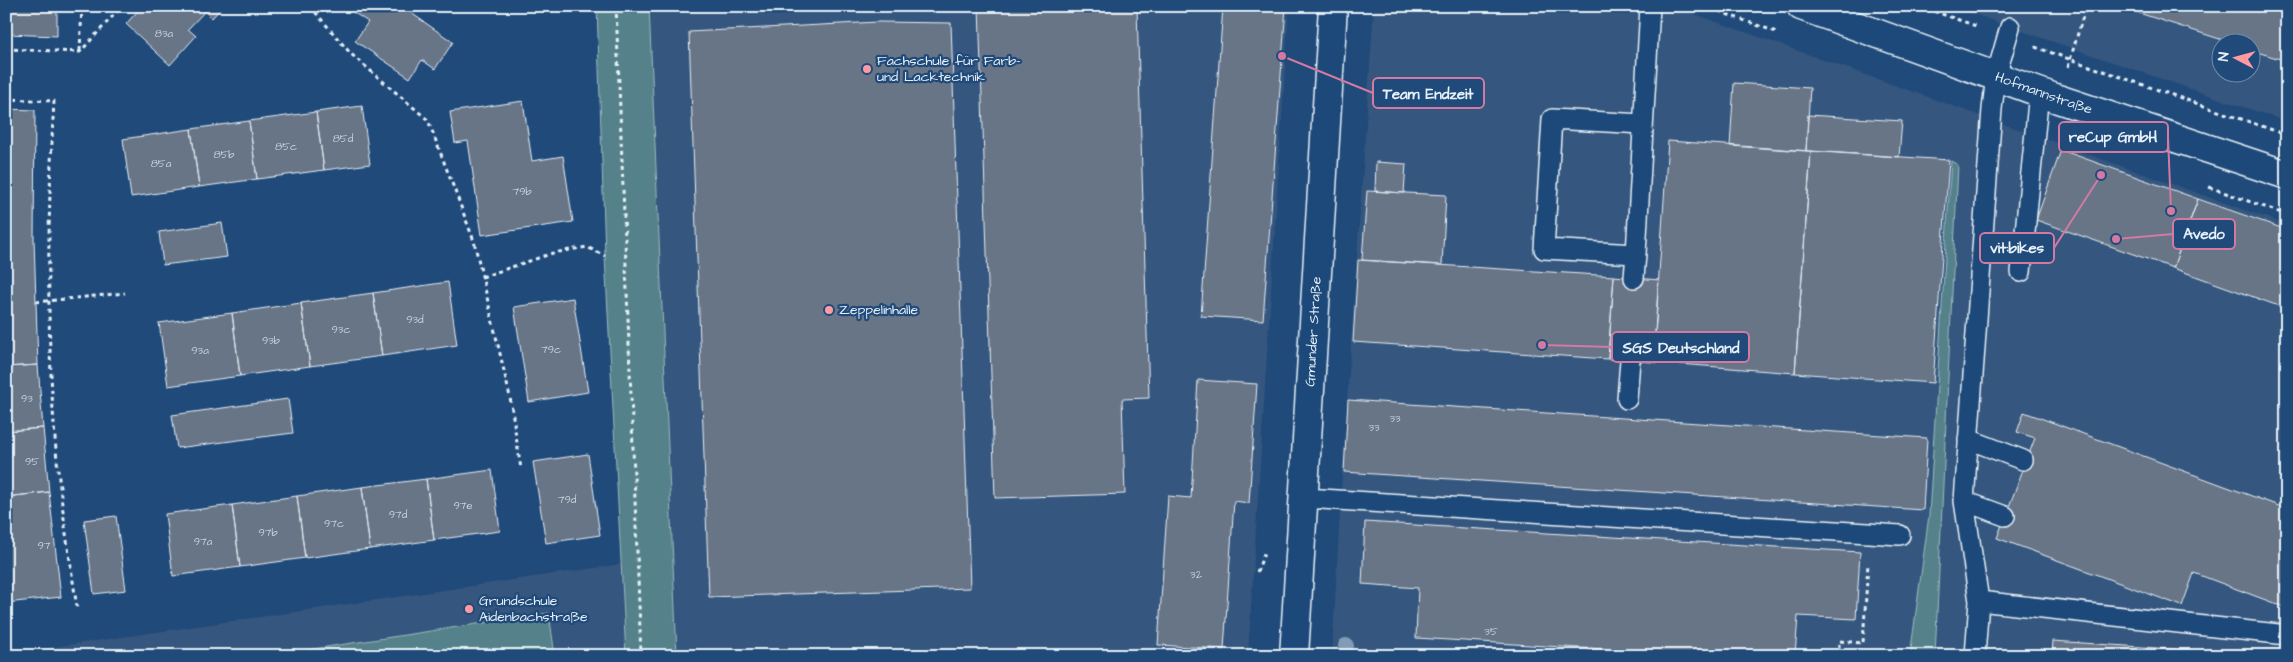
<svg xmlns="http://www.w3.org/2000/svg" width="2293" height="662" font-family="'Architects Daughter',sans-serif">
<rect width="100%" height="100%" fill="#1f4a7a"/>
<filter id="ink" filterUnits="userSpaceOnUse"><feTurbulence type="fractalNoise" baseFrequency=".02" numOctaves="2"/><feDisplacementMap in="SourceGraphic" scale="10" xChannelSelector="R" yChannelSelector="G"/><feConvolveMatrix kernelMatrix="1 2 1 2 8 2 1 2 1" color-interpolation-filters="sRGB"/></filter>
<g filter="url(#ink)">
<path fill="#35577e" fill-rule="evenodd" d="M649 6H1289L1248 656H677Z
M1374 6H1672L2287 225V656H1332L1342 474Z
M1952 6H2287V122L2010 27ZM2220 42H2250V72H2220Z
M622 564 626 656H6V654Z"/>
<path fill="#55828a" stroke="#9ebac1" d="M597 6H649L677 656H626L605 256Z
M1951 161 1958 165 1935 656H1910L1929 515Z
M549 613 555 656H267Z"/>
<path fill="#687487" stroke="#e8f1f8" d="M6 6H57V36L6 34Z
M142 6H223L212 18 205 11 188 29 196 36 170 65 126 24Z
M356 6H401L453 42 435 69 422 60 410 78 355 41 368 22 353 12Z
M979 6H1107V10L1137 9 1149 398 1122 399 1125 494 995 498Z
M1223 6H1286L1263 320 1201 316Z
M2117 6H2287V61L2250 50V42H2229Z
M878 22 951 23 970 588 709 597 689 32Z
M1734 83 1810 88 1806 151 1730 146Z
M523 101 532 161 563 156 573 222 482 235 468 141 455 143 450 112Z
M362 106 370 164 324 170 316 112Z
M6 109 35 110 34 239 38 365 6 367Z
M316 112 324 170 257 179 249 121Z
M1808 115 1902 121 1899 157 1806 151Z
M249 121 257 179 199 187 191 129Z
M191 129 199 187 131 197 123 139Z
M1668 141 1811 151 1795 373 1653 362Z
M2061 150 2198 199 2173 268 2036 220Z
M1811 151 1949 160 1933 383 1795 373Z
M1376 162 1406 164 1404 193 1375 191Z
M1367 191 1446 195 1442 265 1362 260Z
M2198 199 2287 230V309L2173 268Z
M222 223 227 257 163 265 159 232Z
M1358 260 1614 276 1608 359 1353 342Z
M1614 276 1659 280 1653 362 1608 359Z
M448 282 457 345 382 356 373 293Z
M373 293 382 356 310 366 301 303Z
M573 298 588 392 529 402 514 307Z
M301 303 310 366 240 376 232 313Z
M232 313 240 376 168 386 159 323Z
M38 365 43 428 6 431V367Z
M1198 380 1257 384 1249 503 1234 501 1224 649 1158 645 1168 496 1191 498Z
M288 399 293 433 177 448 172 415Z
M1348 400 1927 438 1923 510 1344 472Z
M2024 412 2287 509V608L2194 573 2182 606 1997 538 2035 438 2017 432Z
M43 428 49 492 6 497V431Z
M588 454 600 535 546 543 533 462Z
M492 470 500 531 434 540 426 479Z
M426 479 434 540 370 549 362 487Z
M362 487 370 549 305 558 297 496Z
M49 492 61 597 6 603V497Z
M297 496 305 558 240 567 232 505Z
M232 505 240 567 173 576 165 514Z
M116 516 126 590 94 594 84 520Z
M1365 522 1860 552 1856 619 1798 616 1795 656H1709L1416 638 1418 588 1362 584Z
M2053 641 2245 654V656H2052Z
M1589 648 1618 650V656H1589Z
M790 652V656H688V655Z"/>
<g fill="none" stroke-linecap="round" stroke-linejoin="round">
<defs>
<path id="service" d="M1643 124 1552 119 1544 249 1636 254 1650 6
M2021 272 2039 92
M1634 278 1636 254
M1627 399 1630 360
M1968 439 2023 460
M1305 498 1900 535
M1964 501 2005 516
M1979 601 1964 501 1992 109 1996 76 2010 27
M1975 656 1979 601 2287 635"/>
<g id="minor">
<path id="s1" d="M1294 656 1333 6"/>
</g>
<g id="tertiary">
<path id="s2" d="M1801 6 2058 99 2287 175"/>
</g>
</defs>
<use href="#service" stroke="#e8f1f8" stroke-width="22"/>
<use href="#minor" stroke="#e8f1f8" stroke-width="31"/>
<use href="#tertiary" stroke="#e8f1f8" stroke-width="31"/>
<path stroke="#e8f1f8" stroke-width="3" stroke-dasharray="4 4" stroke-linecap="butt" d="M310 6 351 54 428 120 474 241 510 397 521 469
M616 6 641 656
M1704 6 1779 33
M1919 6 1979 27
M2035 47 2287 135
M6 49 80 52 122 6
M80 51 82 6
M2068 67 2086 6
M6 99 54 101C48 208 46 316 54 424 58 485 68 547 77 608
M2209 187 2287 215
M482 277 553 253 587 247 605 256
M36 302 125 293
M1257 572 1265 551
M1839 656V641L1863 643 1868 563"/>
<use href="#service" stroke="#1f4a7a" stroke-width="19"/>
<use href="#minor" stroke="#1f4a7a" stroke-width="28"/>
<use href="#tertiary" stroke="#1f4a7a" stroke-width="28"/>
</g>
<circle fill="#819cb6" cx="1346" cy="646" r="8"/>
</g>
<g fill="#ff9aa2" stroke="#1f4a7a" stroke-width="2">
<circle cx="867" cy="69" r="5"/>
<circle cx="829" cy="310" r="5"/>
<circle cx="469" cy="609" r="5"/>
</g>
<g text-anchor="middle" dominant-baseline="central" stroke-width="4.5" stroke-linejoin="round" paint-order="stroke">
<g font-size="11" fill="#c8d2dc">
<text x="164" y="33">83a</text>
<text x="343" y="138">85d</text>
<text x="286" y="146">85c</text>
<text x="224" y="154">85b</text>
<text x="161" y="163">85a</text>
<text x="522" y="191">79b</text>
<text x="415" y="319">93d</text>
<text x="341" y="329">93c</text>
<text x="271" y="340">93b</text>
<text x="551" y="349">79c</text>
<text x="200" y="350">93a</text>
<text x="27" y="398">93</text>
<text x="1395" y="418">33</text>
<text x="1374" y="427">33</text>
<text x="32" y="461">95</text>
<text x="567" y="499">79d</text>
<text x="463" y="505">97e</text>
<text x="398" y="514">97d</text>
<text x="334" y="523">97c</text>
<text x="268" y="532">97b</text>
<text x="203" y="541">97a</text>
<text x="44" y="545">97</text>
<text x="1196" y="574">32</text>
<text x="1491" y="631">35</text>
</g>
<g font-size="14" fill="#e8f1f8" stroke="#1f4a7a" text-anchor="start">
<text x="877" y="61">Fachschule für Farb-<tspan x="877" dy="16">und Lacktechnik</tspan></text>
<text x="839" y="310">Zeppelinhalle</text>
<text x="479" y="601">Grundschule<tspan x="479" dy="16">Aidenbachstraße</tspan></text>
</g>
<g font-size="14" fill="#e8f1f8" stroke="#1f4a7a">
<text stroke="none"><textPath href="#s2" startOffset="258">Hofmannstraße</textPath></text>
<text stroke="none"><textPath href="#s1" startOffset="325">Gmunder Straße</textPath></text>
</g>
</g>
<path fill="none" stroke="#d37aa2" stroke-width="2" d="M1282 56L1373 93M2171 211L2168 137M2116 239L2173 234M2101 175L2054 248M1542 345L1612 347"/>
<g fill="#d37aa2" stroke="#1f4a7a" stroke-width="2">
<circle cx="1282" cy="56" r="5"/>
<circle cx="2171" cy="211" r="5"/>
<circle cx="2116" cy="239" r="5"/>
<circle cx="2101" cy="175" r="5"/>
<circle cx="1542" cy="345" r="5"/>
</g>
<g fill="#1f4a7a" stroke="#d37aa2" stroke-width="2">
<rect x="1373" y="78" width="111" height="30" rx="5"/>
<rect x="2059" y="122" width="109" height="30" rx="5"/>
<rect x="2173" y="219" width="62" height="30" rx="5"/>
<rect x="1980" y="233" width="74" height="30" rx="5"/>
<rect x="1612" y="332" width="137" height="30" rx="5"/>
</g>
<g font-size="15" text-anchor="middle" font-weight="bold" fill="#e8f1f8">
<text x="1428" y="99">Team Endzeit</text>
<text x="2113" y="142">reCup GmbH</text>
<text x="2204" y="239">Avedo</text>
<text x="2017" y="253">vit:bikes</text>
<text x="1681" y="353">SGS Deutschland</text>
</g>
<rect width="2293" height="662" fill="none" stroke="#1f4a7a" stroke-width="25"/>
<rect x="12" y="12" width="2268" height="637" fill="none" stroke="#e8f1f8" stroke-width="2" filter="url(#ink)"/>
<g transform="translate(2236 58) rotate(276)"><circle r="24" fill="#1f4a7a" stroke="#6f8dac"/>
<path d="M0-4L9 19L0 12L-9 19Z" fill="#ff9aa2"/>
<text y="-8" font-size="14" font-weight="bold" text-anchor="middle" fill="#e8f1f8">N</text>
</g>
</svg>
